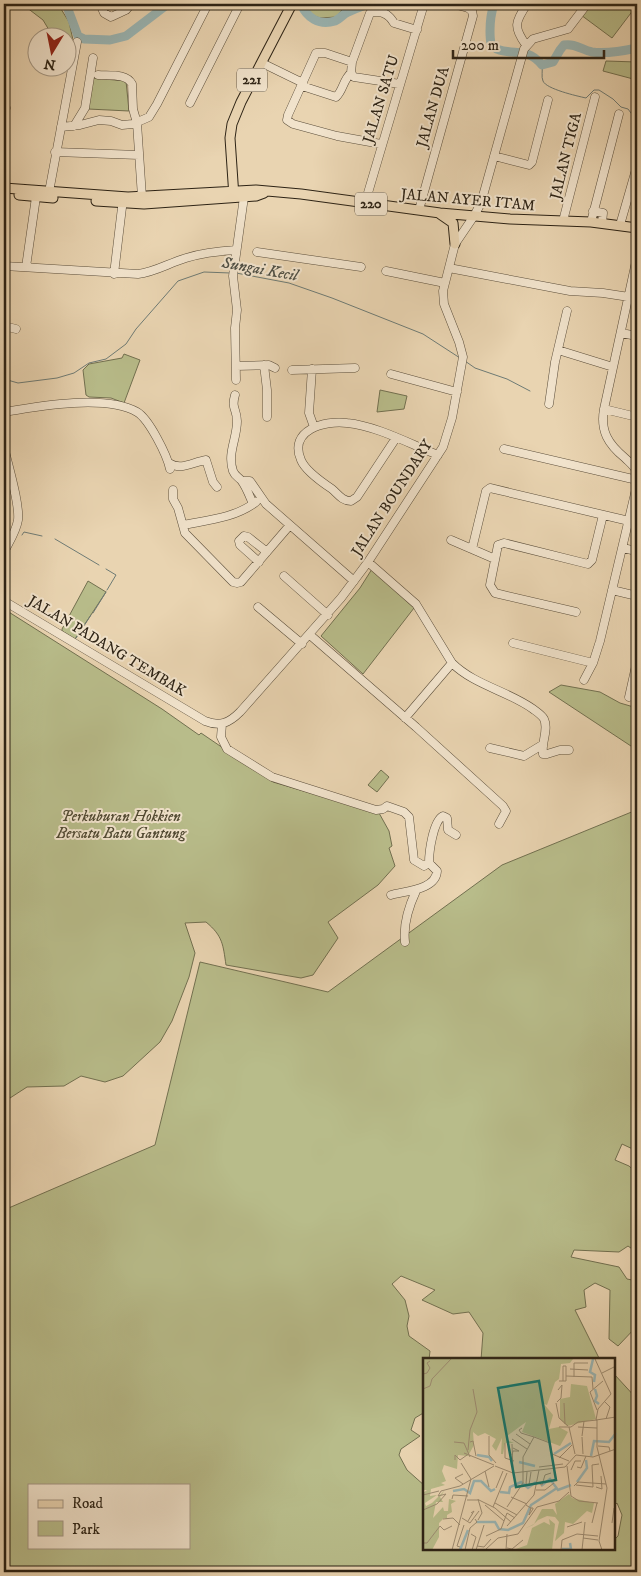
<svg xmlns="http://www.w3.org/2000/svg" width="641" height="1576" font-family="'IM FELL DW Pica',serif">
<rect width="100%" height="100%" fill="#e9d4b1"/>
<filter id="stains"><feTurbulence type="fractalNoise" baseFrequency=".004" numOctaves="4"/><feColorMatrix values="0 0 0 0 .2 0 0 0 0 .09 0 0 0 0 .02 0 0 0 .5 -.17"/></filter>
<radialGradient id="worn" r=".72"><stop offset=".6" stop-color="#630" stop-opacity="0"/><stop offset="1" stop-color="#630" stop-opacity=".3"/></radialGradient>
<path fill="#b8bc8a" stroke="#727050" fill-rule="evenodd" d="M22 4H58L69 22 73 40 68 38 55 37V31L49 30 43 20Z
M308 4H359L343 9 336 17 320 18 312 15 307 7Z
M590 4H637V5L612 38 581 15Z
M606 61 637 62V80L603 71Z
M93 78 126 81 129 111 88 109Z
M124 354 140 360 124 403 111 398 89 397 86 395 83 370 89 364 122 358Z
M380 390 407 396 404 409 377 412Z
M372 569 414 608 363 674 321 636 360 588Z
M88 581 106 592 75 639 62 631V629Z
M4 609 162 709 199 735 201 733 273 782 379 813 389 831 392 846 389 848 395 866 378 885 328 922 338 938 313 975 301 978 226 965C223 945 223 936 206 922L185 923 195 953 189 977 172 1021 160 1042 123 1076 105 1082 81 1076 64 1086 27 1087 10 1098H4Z
M561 685 600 692 620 703 637 708V750L549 692Z
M381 770 389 777 377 792 368 785Z
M637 789V1151L622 1144 615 1160 629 1166 637 1173V1265L635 1251 628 1246 619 1252 574 1250 571 1257 619 1267 627 1279 637 1281V1326L618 1346 609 1339 610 1290 595 1283 584 1290 586 1307 575 1310 600 1360H481L483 1333 469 1312 453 1314 422 1300 435 1290 401 1276 392 1284 405 1300 409 1316 407 1326 409 1336 430 1351 429 1360H425V1412L415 1418 411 1430 420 1436 401 1449 399 1455 407 1470 425 1486V1550H615V1539L618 1536 622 1515 617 1503 615 1505V1375L637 1399V1572H4V1210L155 1145 200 962 328 992 502 865 634 811ZM29 1485H189V1547H29Z"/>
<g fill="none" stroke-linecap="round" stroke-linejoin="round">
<path stroke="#6e7b75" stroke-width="1" d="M542 65C543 70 541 77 543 81 546 89 577 96 586 98L594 90H599L613 99 621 107 628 109 637 121
M236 273 289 283 332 298 423 334 460 358
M465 361 475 368 507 379 530 391
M4 379 18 383 57 378 74 373 89 363 106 359 126 344 136 329 178 281 204 272 230 273
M22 535 24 532 42 536
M55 539 99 565
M106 569 116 575 107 590
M93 613 106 592
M76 638 91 615"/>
<path stroke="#9ab6b5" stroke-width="9" d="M66 4 78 36 84 39 110 40 126 36 168 4
M301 4C307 18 319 26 335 21 340 19 343 14 348 12 355 9 362 6 369 4
M494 4C491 13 490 21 490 31 490 34 490 39 491 43 494 54 517 51 527 54 533 56 538 60 542 65L553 62 560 50 564 45C575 43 582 50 592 52 606 54 623 51 637 48"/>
<defs>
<path id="minor" d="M100 4 104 13 111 17 126 10 131 4
M526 45C513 27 515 22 527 4
M352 62 325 53H316L288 115 287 120 293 124 337 136 381 144
M262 63 303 83
M98 75C109 76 126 73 132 84L133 109 137 123 142 197
M400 84 354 77 351 73 352 62 370 13C381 10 389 14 394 23L417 30
M302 86 336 97C343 91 343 80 351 73
M190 103 240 4
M4 108H6
M74 126 85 108 93 58
M61 127 80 125 99 120 111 121 122 125 133 124 149 117 157 104 208 4
M55 152 139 155
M494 156 529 165 532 162 548 100
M49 192 77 42
M365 203 424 4
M419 210 473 16 472 11 468 8 453 4
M593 211 603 213 602 223
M563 221 595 97
M591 222 619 114
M620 225 637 166
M257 252 361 267
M637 257 604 409C600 431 608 444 625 458 630 463 635 466 637 473
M4 266 138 274C155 272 169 263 186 258 202 253 219 251 236 250
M26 267 36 197
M449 268 570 291 603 293 629 297
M386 271 445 283
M114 274 123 199
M4 326 16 329
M621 333 637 336
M558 350 613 367
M264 365 267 390V417
M236 366 269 365 275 368
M312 369 309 413 314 427
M292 370 355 368
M391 374 457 392
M236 380 235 328 237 310 233 276 244 197
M235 395C231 409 237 409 237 421 237 439 227 453 233 471 235 476 237 476 241 480 246 486 250 497 253 504
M549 404 555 362 567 311
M604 409 637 417
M4 412C39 406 106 394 137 412 149 419 167 455 170 469
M396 438 357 497 351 501C342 501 338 494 332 489 323 483 305 470 301 460 288 430 325 420 347 423 377 426 410 444 438 455
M4 447C8 465 20 504 18 520 16 532 9 542 4 552
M504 449 637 480
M169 463C181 471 193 462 206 460L213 482 217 487
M242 481H250L266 504 354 581
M173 490V499L178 508 185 533 233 582 237 583 241 582 290 525
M183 525C208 520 235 518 256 502
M451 540 495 559
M622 548 637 551
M472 549 486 491 490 488 629 521
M259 562 240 545 239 541 244 536 248 537 267 552
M368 562 416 604 452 663C474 685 508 691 533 709 537 712 542 715 544 719 549 729 541 743 543 754H547L560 750H569
M284 576 328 615
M612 590 637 596
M4 601 205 721C220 727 229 723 240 712L341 598 368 562 443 447 452 418 463 357 459 342 444 304 443 291 455 244 474 216 481 203 524 49 533 39 568 29 587 4
M258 607 302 644
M576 612 495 593 490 585 498 545 504 543 588 564 592 560 603 515
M310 635 416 727 503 806 506 811 499 824
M513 643 593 663
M584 680 593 663 600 641 637 485
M629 697 637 661
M405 718 452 663
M222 724 221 737 227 749 272 777 376 810 383 809 387 806 404 812 409 817 414 860 424 866 429 863 437 871C436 890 405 891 391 895
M490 748 524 756 542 745
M429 863C429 852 433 821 443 816L447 818 448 830 456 835
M405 942C403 925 409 906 416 891"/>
<path id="major" d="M4 188 128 197 256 190 301 194 440 213 510 219 591 222 637 228
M19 195 53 198
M234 197 230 138 232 124 241 102 292 4
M96 201 144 204 256 196 264 193
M440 214 453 223 455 244"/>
</defs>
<use href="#minor" stroke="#5c4f3c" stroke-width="9"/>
<use href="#major" stroke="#2d2315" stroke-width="11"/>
<use href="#minor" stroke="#f1e3cc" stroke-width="8"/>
<use href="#major" stroke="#e9d4b1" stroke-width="9"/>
</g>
<g text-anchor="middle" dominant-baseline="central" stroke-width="4" stroke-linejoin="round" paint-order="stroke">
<g fill="#f1e3cc" stroke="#685d4c" stroke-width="1">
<rect x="237" y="68.5" width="30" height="23" rx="4"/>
<rect x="355" y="192.5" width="32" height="23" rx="4"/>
</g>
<g font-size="14" font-weight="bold" fill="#2d2315">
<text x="252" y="80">221</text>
<text x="371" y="204">220</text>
</g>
<g font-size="15" fill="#2d2315" stroke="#f1e3cc">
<text transform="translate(381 99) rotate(-73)">JALAN SATU</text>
<text transform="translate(433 107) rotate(-74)">JALAN DUA</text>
<text transform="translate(566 156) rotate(-76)">JALAN TIGA</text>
<text transform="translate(468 200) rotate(5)">JALAN AYER ITAM</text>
<text transform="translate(392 498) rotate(-57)">JALAN BOUNDARY</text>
<text transform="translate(107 646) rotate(31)">JALAN PADANG TEMBAK</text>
</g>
<g font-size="15" font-style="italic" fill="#504932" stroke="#f1e3cc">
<text x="121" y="816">Perkuburan Hokkien<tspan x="121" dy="17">Bersatu Batu Gantung</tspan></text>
</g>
<g font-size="16" font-style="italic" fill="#4e4f45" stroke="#f1e3cc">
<text transform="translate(260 269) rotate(10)">Sungai Kecil</text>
</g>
</g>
<g transform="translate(423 1358)">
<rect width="192" height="192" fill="#e9d4b1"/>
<path d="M0 1H150L147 5 138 6 136 21 132 24 124 47 121 46 130 57 126 71 136 69 145 74 137 88 99 74 103 64 84 78V82L91 85H82L80 96H78L79 80 73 93 69 88 73 81 62 75 55 78 50 74 51 87 45 98 35 97 34 111 21 107 19 113 23 123 18 125 22 127 8 131 7 138 14 137 2 145 3 148 9 145 22 132 17 139 20 144H13L10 160 20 149 21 153H25L26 141 33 143 28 146 29 154 24 157V161L21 160 16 165V179L9 192H0V135L4 132H0V127L5 129 0 127ZM148 26 164 28 173 61 144 68 137 61V41L147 39ZM146 136 149 140 171 145 169 155 164 153 150 166 142 164 141 175 132 183 136 164 132 159 124 158 115 162 110 167 101 171 111 166 119 151H130L134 157 132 146ZM126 161 132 166 129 192H90L104 187 109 170 121 164 127 167Z" fill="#b8bc8a"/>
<path fill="none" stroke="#9ab6b5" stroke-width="2.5" d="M170 1 167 14 172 17 171 24M172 31 174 38 172 43 176 46M131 96 148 85M54 97 66 99 69 103M168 98 171 83 186 84 193 75M96 104 112 108M154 124 164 110 163 102M118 128 127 121 135 132 148 127M30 133 41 131 47 135 51 123H58L68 133 72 131M77 134 86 135 87 129 98 124 105 130 113 124M53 164H72L76 171 85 172 100 165 108 147 134 130M139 191H148L147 185M37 192 45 172"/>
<path fill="none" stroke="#9e8d73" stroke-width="1" d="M172 1 188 36 175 51 173 62M147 11 165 12M179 15 193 8M0 16 4 15 7 10 4 5 7 3M143 18 169 19 170 31M151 19V5H165M136 23H143V8H140V23M0 31 7 28 9 21 28 1M134 44 138 40 139 27 135 32M182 44 187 49 183 61M133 45 136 60 145 68M141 45 142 66M174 52 167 34 180 23M173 62 193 59M174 62V89L184 130 176 183 179 192M136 69H148L155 64 174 62M146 69 152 96M155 69 174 70M99 70 96 72 98 75 111 79M93 76 107 86M66 78V97L73 105M159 78 161 63M159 79 160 96M89 81 104 91M31 84 41 85 47 99M47 84 50 83 53 98M82 85V100L91 103M89 86 90 115M175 88 186 89 187 93M45 92 47 72 54 54 50 31M41 95 71 107M89 97 90 93H96L90 90M136 100 149 87M32 102V97L37 102 44 97M38 105 48 121M72 108 90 115 142 109 153 97 170 99 193 91M144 108 148 138 156 143 175 145M116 109 140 106M154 109 158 110 163 98M148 112 152 103H158M62 113 66 129M104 114 103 126 106 127 108 114M115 125 119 127 122 117 128 115M40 126 32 120 40 116M153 127 170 129 169 107 176 106M37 128 71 108M151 128 155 124 183 126M173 129 179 131 178 118M73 130 80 113M113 132H122L131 125M0 137 16 133M15 138 18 133 37 128M88 139 104 146M29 141 30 137 45 138M55 141 59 155 55 162M44 142H56L72 150 88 164M72 145 94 157M62 147 81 163M103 147 106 149 108 150H110V151L106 157 108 150M70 149 84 115M84 149 100 125V99L111 79 127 85 129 96 146 103M0 152 14 146 23 136 15 138M39 160 47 165 56 153M20 161 30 160 37 167M45 163 51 153 48 155M169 165 174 145M189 165 191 150M84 168 111 137 116 112M144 169 159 164M48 176 53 179 49 192M63 178 78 171 84 155 92 160M160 180 175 182M0 185H4L17 168 21 172 29 168M54 188 61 189 68 181M37 189 34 188 41 167M84 190 89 191 100 182M29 192 48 121M42 192 47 170 54 164 52 161M53 192 61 167M62 192 75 180 95 176 114 149 136 143 146 134M83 192 84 176M138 192 139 182 154 176 175 178M159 192 162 164"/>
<path fill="#0f766e" fill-opacity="0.15" stroke="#0f766e" stroke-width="2.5" d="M116 23 133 122 93 129 75 30Z"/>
<rect width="192" height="192" fill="none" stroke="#2d2315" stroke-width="2.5"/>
</g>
<rect width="641" height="1576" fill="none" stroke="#e9d4b1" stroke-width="20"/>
<rect x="5" y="5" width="631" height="1566" fill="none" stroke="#2d2315" stroke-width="2.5"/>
<rect x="10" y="10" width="621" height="1556" fill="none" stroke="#2d2315"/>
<rect x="28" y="1484" width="162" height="65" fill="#f1e3cc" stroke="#a39683"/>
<rect x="38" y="1500" width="25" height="8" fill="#e9d4b1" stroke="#a39683"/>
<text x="72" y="1508" font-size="15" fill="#2d2315">Road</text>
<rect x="38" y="1521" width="25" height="15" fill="#b8bc8a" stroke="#a39683"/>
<text x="72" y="1534" font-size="15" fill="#2d2315">Park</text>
<g transform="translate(52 52) rotate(190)"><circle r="24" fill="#f1e3cc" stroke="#a39683"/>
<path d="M0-4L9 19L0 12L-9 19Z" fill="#8f2418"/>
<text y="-8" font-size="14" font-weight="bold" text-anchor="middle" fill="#2d2315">N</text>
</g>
<path d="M453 50v8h151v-8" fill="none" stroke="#2d2315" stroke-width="2.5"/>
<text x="461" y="50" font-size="15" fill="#2d2315" stroke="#f1e3cc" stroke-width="4" paint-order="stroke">200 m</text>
<rect width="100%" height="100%" filter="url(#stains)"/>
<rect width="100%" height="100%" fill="url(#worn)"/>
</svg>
